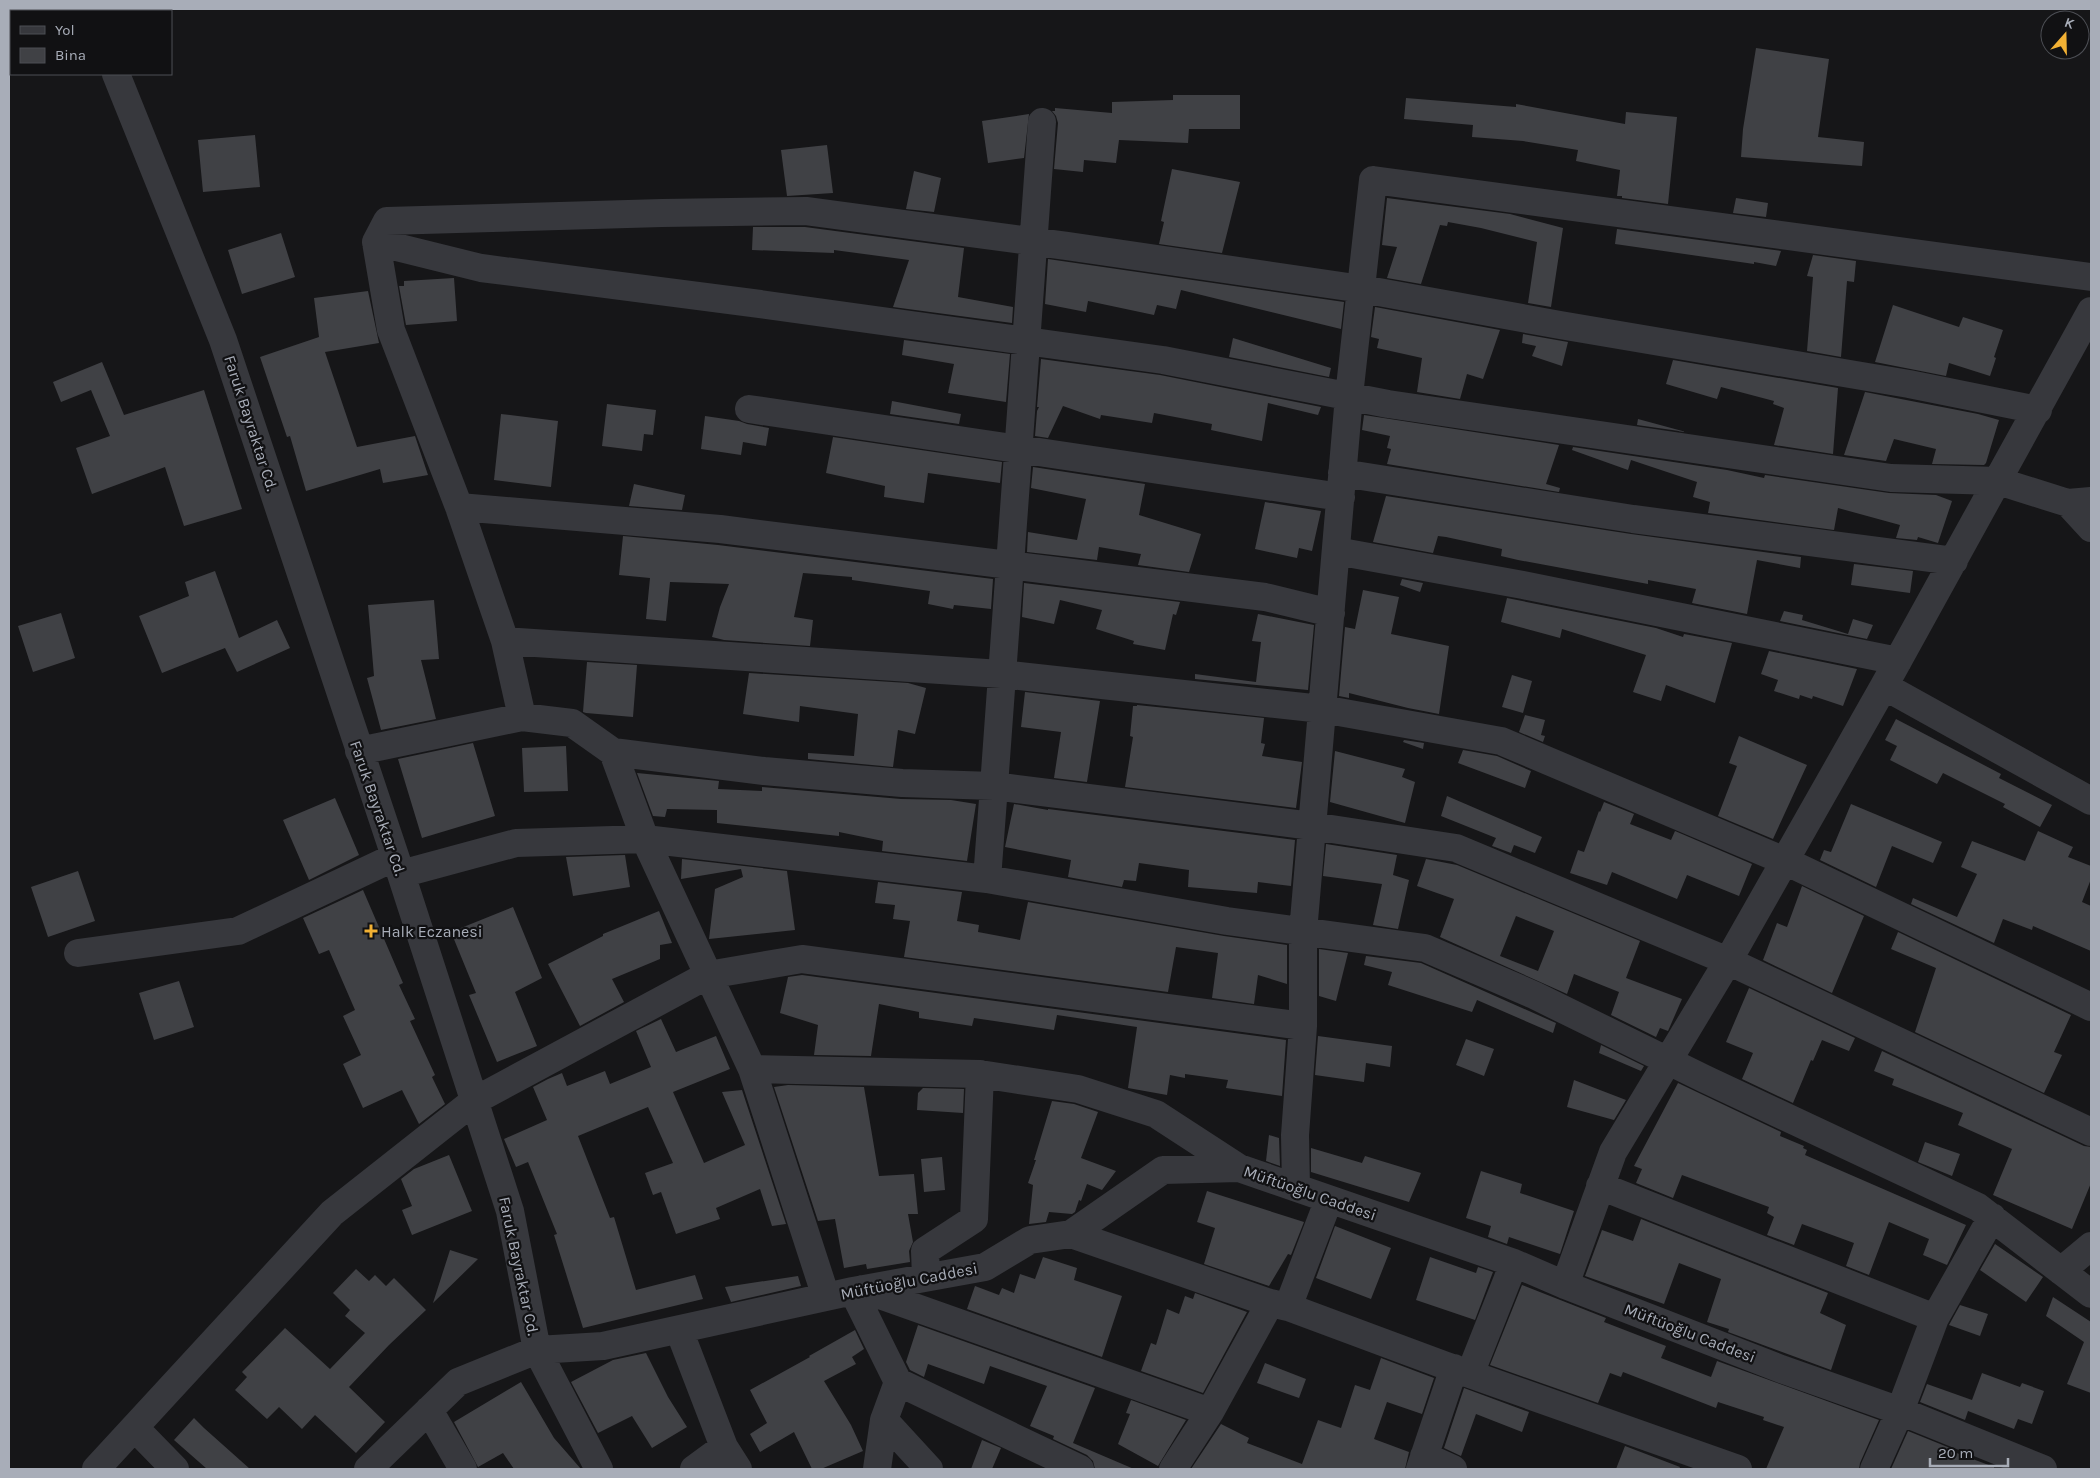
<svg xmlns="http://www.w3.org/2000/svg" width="2100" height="1478" font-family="Karla,sans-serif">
<rect width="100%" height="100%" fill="#161618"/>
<path fill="#404145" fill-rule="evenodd" d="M1756 48 1829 59 1818 137 1864 142 1862 166 1741 157 1743 129Z
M1173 95H1240V129H1189L1188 143 1119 140 1116 163 1084 160 1083 172 1054 169 1058 123 1056 116 1052 111H1055V108L1112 113V102L1173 100Z
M1406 98 1516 107V104L1625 124 1626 112 1677 117 1668 204 1622 198V196H1617L1620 170 1576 161 1578 150 1523 141 1472 137 1473 125 1404 119Z
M1029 114 1024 158 988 163 982 121Z
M255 135 260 187 203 192 198 140Z
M827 145 833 193 787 196 781 150Z
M1172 169 1240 182 1222 253 1159 244 1164 222 1161 221Z
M914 171 941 178 934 212 906 209Z
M1387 198 1510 214 1563 228 1551 307 1528 303 1537 242 1481 228 1448 222 1447 226 1440 225 1421 284 1387 278 1397 247 1382 245Z
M1736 198 1768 203 1766 217 1733 213Z
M753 227H805L964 248 958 297 1013 307 1012 323 893 307 909 260 834 250V253L752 250Z
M1617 229 1781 251 1776 266 1754 262V264L1615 244Z
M281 233 295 277 242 294 228 250Z
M1813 255 1856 261 1854 282 1847 281 1841 357 1807 351 1813 277 1807 276Z
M1048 259 1344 302 1341 329 1181 290 1176 309 1157 305 1154 315 1088 301 1086 312 1045 304Z
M454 278 457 321 406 325 399 286H404V281Z
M368 291 379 343 325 352 357 447 415 436 428 475 383 483 380 469 306 491 290 436 287 437 260 357 319 337 314 298Z
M1893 305 1959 327 1963 317 2003 330 1994 357 1996 358 1990 376 1949 363 1946 376 1875 362Z
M1375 307 1500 330 1483 379 1467 374 1460 399 1417 392 1422 358 1377 348 1379 339 1371 337Z
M1523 334 1568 342 1562 366 1532 356 1536 346 1522 343Z
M1233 338 1331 368 1329 377 1229 357Z
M904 340 1010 354 1006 402 948 393 954 364 902 355Z
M1041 359 1160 375 1321 407 1318 415 1268 403 1262 441 1211 430 1212 424 1154 413 1152 423 1101 415 1100 419 1063 406 1048 438 1035 436 1037 411 1039 407H1037Z
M1673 360 1838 388 1833 454 1774 445 1784 408 1773 404 1774 401 1721 387 1717 399 1666 384Z
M102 362 124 415 204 390 242 509 184 526 165 467 92 494 76 448 110 436 91 390 61 402 53 382Z
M1865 392 1978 414 1999 420 1986 463 1984 465 1932 464 1936 449 1894 439 1886 461 1844 455Z
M892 401 961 414 959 424 890 414Z
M607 404 656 410 653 435 644 434 642 451 602 446Z
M501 414 558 421 551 487 494 480Z
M1364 415 1559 445 1546 484 1560 488 1559 492 1387 464 1391 449 1387 448 1390 436 1362 430Z
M705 416 739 421 747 424 769 428 766 446 743 442 741 455 701 449Z
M1638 419 1686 432 1637 425Z
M833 437 1002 462 1000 483 928 473 924 503 884 497 885 486 826 473Z
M1573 447 1727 470 1764 478 1765 475 1889 493 1936 495 1952 501 1938 543 1918 537 1917 540 1896 538 1900 525 1838 508 1834 530 1708 513 1710 502 1693 497 1697 482 1631 460 1628 470 1572 450Z
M1033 467 1145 484 1139 515 1201 534 1189 572 1138 565 1141 554 1099 547 1097 560 1027 552 1028 532 1077 540 1086 499 1031 488Z
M634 484 685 495 682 510 629 506Z
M1386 496 1631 534 1801 557 1800 568 1757 560 1747 614 1692 603 1696 589 1648 580V584L1518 560 1501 556 1502 549 1446 537 1438 536 1433 553 1373 542Z
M1265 502 1321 511 1312 551 1299 548 1297 558 1255 549Z
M623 536 718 545 993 579 991 609 954 605 953 609 928 604 930 591 852 580V577L803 573 794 617 813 620 810 646 724 640 712 637 720 607 729 584 670 582 666 621 646 619 650 578 619 575Z
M1854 564 1913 571 1910 593 1851 585Z
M215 571 239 638 277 620 290 648 237 672 225 648 162 673 139 616 189 596 185 582Z
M1402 579 1423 583 1420 592 1400 585Z
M1024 583 1180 602 1176 615 1173 614 1165 650 1133 644 1134 641 1096 629 1102 610 1060 600 1054 624 1022 617Z
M1363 590 1399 597 1391 634 1449 646 1439 714 1408 708 1349 693V698L1339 696 1345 627 1355 629Z
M1507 598 1656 628 1683 637 1684 634 1732 643 1715 703 1666 685 1661 701 1633 692 1646 655 1562 629 1560 638 1501 622Z
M434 600 439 659 421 660 436 719 381 730 367 678 374 676 368 605Z
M1784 611 1803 615 1802 620 1848 634 1853 619 1873 625 1867 639 1780 621Z
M61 613 75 658 33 672 18 626Z
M1258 614 1314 625 1308 690 1195 679V674L1256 682 1261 642 1252 641Z
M1769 651 1857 669 1843 706 1813 696 1812 699 1800 695 1799 699 1774 691 1778 680 1761 674Z
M587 662 637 665 633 717 586 713 583 712Z
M749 673 908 683 926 688 915 734 898 730 893 767 808 759V753L854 756 858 714 800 706 799 722 743 714Z
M1512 675 1532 681 1523 713 1502 707Z
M1025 692 1100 701 1087 782 1054 778 1061 732 1021 727Z
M1137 705 1264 718 1261 743 1265 744 1262 756 1302 762 1296 808 1125 787 1133 737 1130 736 1133 706H1137Z
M1525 715 1545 720 1541 735 1545 736 1543 742 1519 732Z
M1896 719 2001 774 1999 778 2052 805 2040 827 2003 807 2005 804 1943 773 1937 784 1890 760 1897 746 1885 740Z
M1739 736 1807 765 1773 839 1718 816 1737 766 1729 763Z
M1404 740 1424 743 1423 749 1403 742Z
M473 743 495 816 422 838 398 759Z
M566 746 568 791 524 792 522 748Z
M1463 750 1497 756 1531 771 1525 788 1458 763Z
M1335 751 1405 769 1402 777 1415 782 1405 823 1330 802Z
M637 773 719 781 718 789 762 791V787L901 799 951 800 976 804 967 861 882 851 883 841 839 832V836L717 823V810L667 809 665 817 653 816Z
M1447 796 1542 837 1535 853 1514 845 1511 853 1495 847 1492 846 1496 838 1441 816Z
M335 798 359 855 309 880 283 820Z
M1604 802 1634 814 1630 824 1671 840 1675 831 1752 864 1739 896 1687 875 1677 899 1612 872 1607 885 1570 873 1578 850 1584 852 1599 811 1600 812Z
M1014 804 1048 810V809L1295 840 1291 886 1258 882 1257 893 1188 887 1189 870 1139 863 1136 881 1124 880 1122 887 1068 877 1071 860 1005 847Z
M1851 804 1942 842 1933 863 1892 846 1876 887 1820 860 1824 850 1831 852Z
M2038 831 2073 847 2068 857 2091 866V879L2082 902 2091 906V951L2033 926 2032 930 2003 919 1994 943 1911 904 1913 898 1957 917 1977 874 1961 867 1972 841 2025 861Z
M1326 844 1397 855 1393 875 1409 880 1398 929 1373 925 1382 884 1323 876Z
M625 855 630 887 573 896 566 857Z
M682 859 787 871 795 930 709 939 715 889 743 877 741 869 681 879Z
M1426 859 1457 865 1640 941 1626 978 1682 999 1668 1031 1660 1028 1656 1037 1611 1015 1619 992 1574 974 1567 994 1440 937 1454 899 1417 886ZM1516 916 1554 931 1538 971 1500 956Z
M78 871 95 921 48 937 31 887Z
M878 882 962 892 957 921 979 925 978 932 1020 940 1028 902 1224 936 1287 945V984L1258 975 1254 1004 1212 998 1218 953 1176 947 1168 992 904 957 910 921 893 919 895 905 875 903Z
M1802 886 1864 916 1832 993 1763 960 1777 923 1787 927Z
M363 890 403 983 399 985 415 1019 410 1021 435 1075 432 1077 445 1104 419 1124 402 1090 363 1108 343 1064 361 1055 343 1016 355 1010 329 950 319 954 303 918Z
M513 907 542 978 515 992 537 1046 497 1062 469 995 476 993 451 932Z
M659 911 672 943 660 945V959L612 979 624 1002 580 1026 548 964 603 936V934Z
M1898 932 2071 1015 2054 1052 2062 1055 2044 1093 1915 1032 1936 968 1891 949Z
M1319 949 1348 953 1336 1001 1319 996Z
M1366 956 1421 963 1556 1023 1553 1033 1477 1000 1472 1012 1388 985 1392 972 1364 965Z
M802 975 1286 1040 1282 1096 1226 1088 1228 1080 1185 1074V1078L1170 1075 1167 1095 1128 1088 1137 1027 1057 1015 1054 1030 974 1018 972 1026 919 1018V1012L879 1004 871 1056 814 1055 818 1025 780 1013 788 977Z
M179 981 194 1027 154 1040 139 993Z
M1749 988 1855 1038 1849 1051 1822 1040 1813 1061 1811 1060 1793 1103 1742 1079 1753 1053 1726 1042Z
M661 1019 676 1052 716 1036 730 1069 673 1092 704 1163 745 1145 722 1092 742 1090 786 1224 772 1226 760 1189 716 1208 720 1219 676 1234 661 1192 653 1195 645 1173 673 1163 648 1107 578 1136 610 1218 614 1217 636 1290 695 1275 703 1299 583 1328 554 1235 557 1234 528 1162 516 1167 504 1139 547 1120 533 1087 548 1079 562 1073 567 1086 605 1071 610 1084 651 1067 636 1031Z
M1318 1036 1392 1046 1390 1067 1366 1063 1364 1082 1315 1075Z
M1466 1039 1494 1049 1484 1076 1456 1065Z
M1601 1045 1644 1066 1641 1071 1599 1053Z
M1882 1051 2084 1146 2091 1147V1183L2072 1229 1993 1195 2012 1149 1958 1125 1963 1113 1892 1085 1894 1079 1874 1071Z
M1574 1080 1626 1100 1614 1120 1567 1107Z
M1678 1083 1781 1132 1780 1136 1804 1146 1803 1148 1807 1150 1805 1155 1966 1225 1947 1265 1923 1255 1929 1239 1889 1222 1869 1275 1846 1266 1854 1243 1802 1224 1794 1245 1767 1235 1774 1217 1767 1213 1769 1207 1682 1175 1673 1198 1636 1183 1642 1169 1634 1166Z
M788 1085 864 1087 879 1176 914 1174 918 1214H908L913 1242 909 1251 910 1262 867 1269 866 1264 844 1268 835 1219 818 1221 774 1087Z
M923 1088 964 1089 963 1113 917 1110 918 1093Z
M1052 1101 1074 1104 1098 1112 1081 1158 1116 1171 1102 1190 1087 1184 1081 1201 1079 1200 1075 1212 1072 1214 1049 1212 1046 1222 1029 1224 1033 1185 1028 1183 1036 1160H1034Z
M1269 1135 1279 1138 1280 1166 1266 1161Z
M1925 1142 1960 1154 1952 1176 1918 1162Z
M1311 1148 1362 1163 1365 1156 1421 1173 1409 1202 1311 1172Z
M449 1155 472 1211 412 1235 402 1210 412 1206 401 1179 414 1169Z
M942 1157 945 1190 924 1192 921 1159Z
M1481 1171 1522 1184 1520 1193 1574 1211 1560 1254 1509 1237 1507 1244 1488 1237 1491 1226 1466 1218Z
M1207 1191 1304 1222 1291 1255 1288 1254 1269 1286 1204 1264 1215 1228 1197 1222Z
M1641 1219 1828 1293 1820 1313 1846 1325 1831 1370 1728 1332 1729 1329 1707 1322 1721 1279 1679 1263 1664 1304 1585 1276 1602 1230 1633 1241Z
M1335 1226 1391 1248 1371 1299 1316 1278Z
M1995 1244 2043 1277 2026 1302 1980 1270Z
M450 1250 478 1259 433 1303Z
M1043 1257 1077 1268 1074 1280 1122 1296 1102 1357 967 1309 975 1286 999 1295 1002 1288 1014 1293 1020 1274 1035 1279Z
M1430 1257 1476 1273 1478 1267 1493 1272 1475 1320 1416 1300Z
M356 1269 369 1281 375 1275 386 1286 394 1278 426 1310 389 1345 349 1387 385 1422 356 1453 315 1415 302 1429 279 1407 267 1419 235 1390 247 1377 242 1372 285 1328 330 1369 365 1333 345 1316 350 1310 333 1293Z
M798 1276 801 1286 731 1302 725 1287Z
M1522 1285 1606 1318 1604 1322 1666 1346 1661 1358 1711 1377 1717 1361 1879 1420 1860 1463 1859 1469H1766L1784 1427 1763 1420 1764 1417 1718 1402 1716 1408 1623 1372 1621 1377 1610 1373 1598 1403 1490 1365Z
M1195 1293 1247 1312 1203 1393 1141 1371 1151 1343 1156 1345 1167 1309 1179 1314 1185 1296 1193 1299Z
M2053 1297 2091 1322V1393L2067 1384 2084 1342 2046 1316Z
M1960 1305 1988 1314 1980 1336 1949 1325Z
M918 1325 1095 1388 1073 1443 1134 1469H1095L1093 1461 1087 1455 1053 1439 1054 1436 1030 1426 1047 1386 990 1366 984 1384 928 1364 924 1377 910 1370 906 1362Z
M855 1330 864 1349 852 1357 856 1364 824 1381 851 1425 863 1451 821 1469H812L794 1432 760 1452 750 1434 767 1423 750 1390 810 1357 809 1356Z
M646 1353 668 1397 687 1427 652 1448 632 1416 598 1433 571 1382 613 1360Z
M1381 1358 1434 1378 1422 1414 1387 1402 1374 1439 1409 1452 1405 1469H1191L1221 1424 1249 1438 1247 1443 1302 1464 1318 1420 1341 1428 1355 1385 1370 1390Z
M1265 1363 1306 1379 1299 1398 1257 1383Z
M1982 1373 2020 1387 2022 1383 2044 1391 2032 1424 2018 1419 2014 1429 1968 1411 1965 1420 1920 1402 1927 1384 1972 1400Z
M521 1382 554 1438 581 1469H514L503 1453 478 1467 454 1422Z
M1464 1388 1529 1412 1522 1432 1476 1414 1461 1456 1444 1448Z
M1131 1400 1186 1420 1158 1466 1118 1444 1130 1414 1126 1413Z
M194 1418 204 1428 250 1469H207L174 1440Z
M1908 1431 1955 1450 1954 1452 1994 1467V1469H1891Z
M982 1440 1001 1448 992 1469H971Z
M1625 1446 1680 1467 1679 1469H1616Z"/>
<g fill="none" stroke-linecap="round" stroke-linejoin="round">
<path stroke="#37383d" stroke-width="28" d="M88 9 89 11
M116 74 223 340 401 874 510 1211 537 1350 458 1382 368 1469
M1042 122 994 786 1312 826 1456 848 1728 961 2091 1132
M376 242 481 268 760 304 1163 360 1388 404 1891 478 1998 481 2068 503 2091 501
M749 409 1341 497
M1342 473 1633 519 1954 561
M2068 503 2091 528
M459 507 720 529 1265 597 1331 613
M1336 551 1523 585 1898 661
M505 641 1001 674 1322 709 1501 741 1785 861 2091 1007
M1884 686 2091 801
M522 717 572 723 613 752 645 839 752 1069 826 1297
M359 751 522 717 505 641 459 507 391 330 376 242 387 221 662 213 806 211 1067 246 1362 289 1560 325 1909 384 2038 410
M613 752 764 771 902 783 994 786 987 879
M401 874 516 843 645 839 987 879 1227 921 1425 948 1534 995 1705 1079 1978 1207 2091 1294
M78 953 238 931 395 857
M752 1069 980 1074 1078 1089 1156 1114 1239 1168
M1600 1186 1935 1318
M1296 1187 1295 1135 1303 1026V932L1349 396 1373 180 2091 277
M1071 1234 1270 1303 1288 1307 1444 1365 1738 1469
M2061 1271 2091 1246
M926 1277 925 1251 974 1219 980 1074
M1565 1285 1613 1152 1728 961 1884 686 2091 311
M863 1289 1210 1412
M853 1291 898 1382
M1288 1307 1329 1199
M679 1330 724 1447 694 1469
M1470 1374 1514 1263
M429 1410 463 1469
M135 1428 175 1469
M724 1447 738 1469
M1424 1456 1453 1469
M96 1469 332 1213 474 1101 708 975 802 959 1303 1026
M599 1469 537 1350 603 1346 853 1291 985 1267 1030 1240 1071 1234 1163 1170 1239 1168 1514 1263 1565 1285 1781 1369 1900 1411 2043 1469
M877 1469 884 1420
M929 1469 884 1420 898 1382 1080 1469
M1173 1469 1210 1412 1270 1303
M1420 1469 1454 1368
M1874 1469 1900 1411 1935 1318 1992 1217"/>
</g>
<path fill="#f2b134" stroke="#111113" stroke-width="2" d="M368.5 923.5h5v5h5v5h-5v5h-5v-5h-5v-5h5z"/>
<g text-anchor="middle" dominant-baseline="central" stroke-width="4.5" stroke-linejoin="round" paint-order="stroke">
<g font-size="16" fill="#a8adb8" stroke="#111113">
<text transform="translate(251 423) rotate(72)">Faruk Bayraktar Cd.</text>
<text transform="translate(378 808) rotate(71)">Faruk Bayraktar Cd.</text>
<text transform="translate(1310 1193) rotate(19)">Müftüoğlu Caddesi</text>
<text transform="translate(519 1266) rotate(78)">Faruk Bayraktar Cd.</text>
<text transform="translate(909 1281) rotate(-11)">Müftüoğlu Caddesi</text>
<text transform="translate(1690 1333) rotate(21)">Müftüoğlu Caddesi</text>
</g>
<g font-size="16" fill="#a8adb8" stroke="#111113" text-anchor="start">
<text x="381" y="931">Halk Eczanesi</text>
</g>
</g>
<rect width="2100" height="1478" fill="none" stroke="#a8adb8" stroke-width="20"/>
<rect x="10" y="10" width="162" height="65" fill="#111113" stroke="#4d4f55"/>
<rect x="20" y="26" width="25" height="8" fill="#37383d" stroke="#4d4f55"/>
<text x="55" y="35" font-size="15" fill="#a8adb8">Yol</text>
<rect x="20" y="48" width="25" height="15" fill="#404145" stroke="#4d4f55"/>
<text x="55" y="60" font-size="15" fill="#a8adb8">Bina</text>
<g transform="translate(2065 35) rotate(20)"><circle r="24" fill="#111113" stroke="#4d4f55"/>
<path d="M0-4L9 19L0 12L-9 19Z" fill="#f2b134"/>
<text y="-8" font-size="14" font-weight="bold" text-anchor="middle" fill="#a8adb8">K</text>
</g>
<path d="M1930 1458v8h78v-8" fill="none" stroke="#a8adb8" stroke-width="2.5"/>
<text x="1938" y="1458" font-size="15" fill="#a8adb8" stroke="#111113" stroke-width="4" paint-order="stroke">20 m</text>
</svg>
